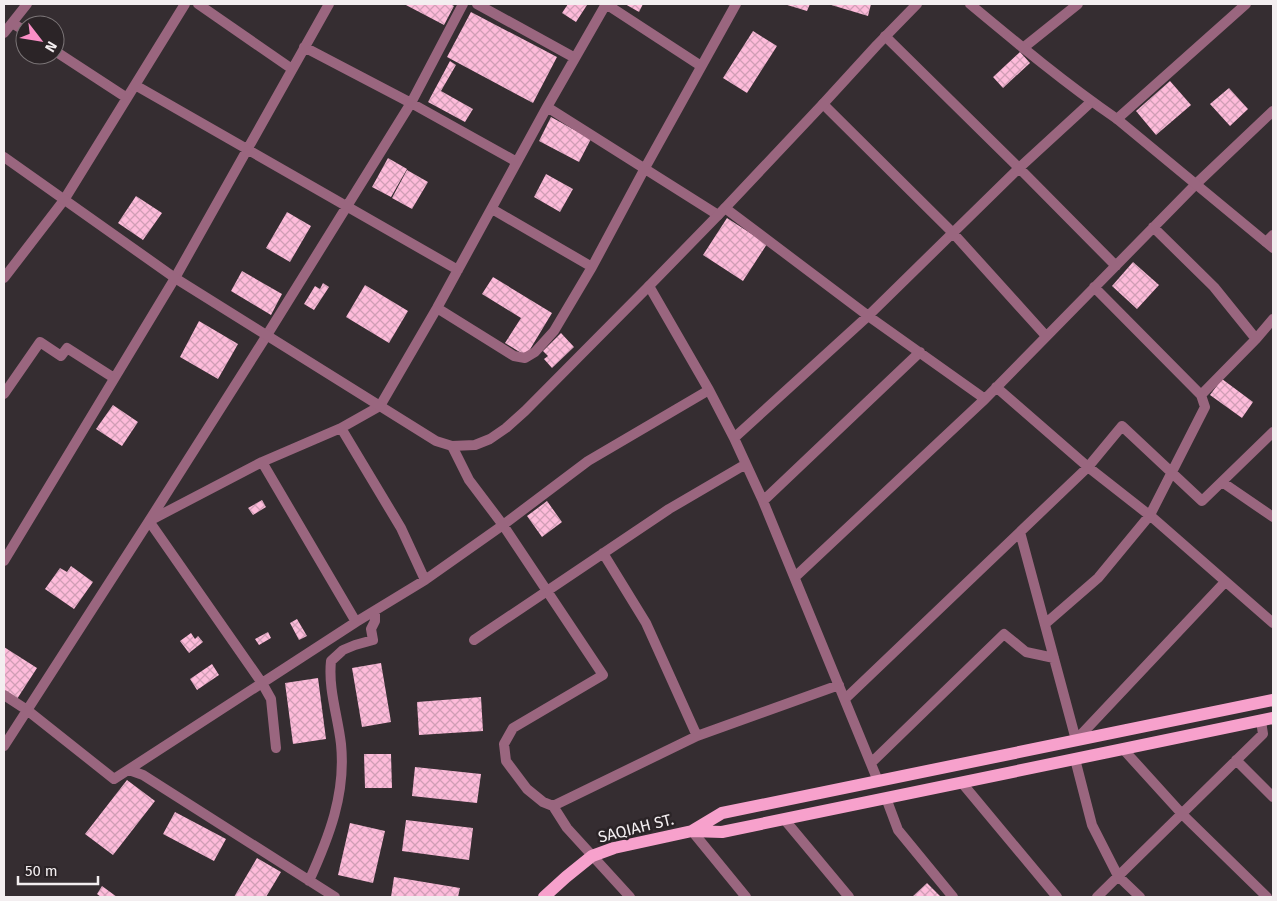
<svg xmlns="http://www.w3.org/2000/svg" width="1277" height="901" font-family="'Fira Sans',sans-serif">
<defs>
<pattern id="building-cross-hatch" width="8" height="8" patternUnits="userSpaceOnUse" patternTransform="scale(1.25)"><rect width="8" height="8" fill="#fdbbda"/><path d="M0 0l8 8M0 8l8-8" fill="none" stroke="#d09eb6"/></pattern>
</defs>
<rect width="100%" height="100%" fill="#352d31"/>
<path fill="url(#building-cross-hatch)" d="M404 4H450L454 6 444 25Z
M568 4H585L587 5 576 22 562 13Z
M625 4H643L639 12Z
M784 4H810L807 11Z
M828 4H871L868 16Z
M471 12 557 57 533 103 447 57Z
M753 31 777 46 747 93 723 78Z
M1020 52 1030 63 1003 88 993 77Z
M450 61 456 65 441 91 473 109 465 122 428 102Z
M1170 81 1191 105 1156 135 1136 111Z
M1229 88 1248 109 1230 126 1210 104Z
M551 117 591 139 579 162 539 141Z
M388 158 407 169 391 197 372 187Z
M407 170 428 182 412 209 392 198Z
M546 174 573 189 560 212 534 197Z
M136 196 162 213 143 240 118 223Z
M287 212 311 226 290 262 266 248Z
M727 218 767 244 743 281 703 255Z
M1133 262 1159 285 1137 309 1112 286Z
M242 271 282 294 271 315 231 291Z
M493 277 552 313 526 356 505 343 521 318 482 294Z
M323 283 329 287 314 310 304 304 315 286 320 289Z
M365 285 408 311 389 343 346 317Z
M199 321 238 344 218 379 180 357Z
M561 333 574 347 552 368 544 359 548 356 543 351Z
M1222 379 1253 402 1242 418 1210 395Z
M113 405 138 422 122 446 96 429Z
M262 500 266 507 253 515 248 508Z
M547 501 562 522 542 537 527 516Z
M71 566 93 582 74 609 45 589 60 568 67 572Z
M297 619 307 636 299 640 290 623Z
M268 632 271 638 259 645 255 639Z
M191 633 195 639 198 636 203 642 189 653 180 641Z
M4 647 37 668 17 699 4 691Z
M381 663 391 722 362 727 352 668Z
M212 664 219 675 197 690 190 679Z
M318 678 326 739 293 744 285 683Z
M481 697 483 731 419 735 417 702Z
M364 754H391L392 788H365Z
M415 767 481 774 477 803 412 796Z
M127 780 155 801 113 855 85 834Z
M175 812 226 839 214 861 163 834Z
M406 820 473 828 469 860 402 851Z
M350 823 385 831 373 883 338 875Z
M257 858 281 872 266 897H234Z
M394 877 460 888 458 897H391Z
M927 883 941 897H912Z
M102 886 117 897H101L97 894Z"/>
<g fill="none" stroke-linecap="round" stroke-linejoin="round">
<path stroke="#9a667f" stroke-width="10" d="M198 4 292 69
M477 4 575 58
M606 4 701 66
M12 23 25 31
M4 33 27 4
M885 36 1019 168 1116 266
M304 47 411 103 517 162
M1023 48 1078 4
M55 51 127 98
M135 85 458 270
M823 104 953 233 1046 336
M547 107 718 215
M1117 119 1246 4
M725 208 871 318 985 399
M492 209 592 267 645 168 736 4
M1153 227 1214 287 1256 339
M1266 242 1273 235
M4 278 64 200 185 4
M649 286 709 390 734 438 763 501 878 781
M1094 287 1201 395 1256 339 1273 319
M437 308 514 356 525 358 535 352 554 331 592 267
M996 387 1088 467 1153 518 1273 623
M4 394 40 342 61 356 67 348 114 378
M341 428 401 528 425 580
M734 438 868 316 1019 168 1091 102
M452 446 469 480 503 525 603 675 513 728 504 744 506 761 527 789 543 802 553 806 567 828 630 897
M262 462 356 622
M1222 482 1273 517
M763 501 920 352
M1020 532 1076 740
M603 553 646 623 697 736
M4 561 175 278 329 4
M795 577 985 399 1196 184 1273 111
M1045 624 1098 578 1150 515 1205 407 1201 395
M474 640 669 509 746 464
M4 695 27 710 114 779 356 622 425 580 503 525 588 461 709 390
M845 699 1088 467 1122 426 1202 501 1273 432
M1076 740 1225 582
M4 746 149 521 267 335 411 103 463 4
M276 748 271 699 262 683 149 521 262 462 341 428 380 406 437 308 547 107 606 4
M1123 749 1182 814 1267 897
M1075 759 1092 825 1118 876 1140 897
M1236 760 1273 797
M871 763 1004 634 1026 652 1054 658
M129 770 143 775 335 897
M962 783 1057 897
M886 798 898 830 953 897
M553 806 697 736 839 685
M784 819 849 897
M692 831 746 897
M309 881C329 837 346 794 341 744 338 717 328 689 331 661L343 650 355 645 373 640 371 629 375 621V611
M1097 897 1263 734 1261 721"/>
<path stroke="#9a667f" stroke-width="10" d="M970 4C1018 44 1066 84 1117 119L1273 248
M4 157 175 278 436 441 452 446 475 445 490 439 506 428 525 411 649 286 725 208 823 104 877 45 917 4"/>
<path stroke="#f7a1cc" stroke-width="12" d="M692 831 722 813 1273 700
M544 897 566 877 592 856 614 848 692 831 722 832 1273 718"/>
</g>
<g text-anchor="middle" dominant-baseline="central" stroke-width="5" stroke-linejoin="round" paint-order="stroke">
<g font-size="16" fill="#f3eef0" stroke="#2b2427">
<text transform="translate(636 828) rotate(-14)">SAQIAH ST.</text>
</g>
</g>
<rect width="1277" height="901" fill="none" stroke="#f3eef0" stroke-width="10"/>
<g transform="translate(40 40) rotate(121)"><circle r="24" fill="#2b2427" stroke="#7b7577"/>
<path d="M0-4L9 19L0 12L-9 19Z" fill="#fa8fc6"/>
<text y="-8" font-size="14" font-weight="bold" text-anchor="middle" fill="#f3eef0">N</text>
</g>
<path d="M18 876v8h80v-8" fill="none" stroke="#f3eef0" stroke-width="2.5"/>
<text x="25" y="876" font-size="15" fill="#f3eef0" stroke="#2b2427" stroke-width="4" paint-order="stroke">50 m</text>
</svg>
